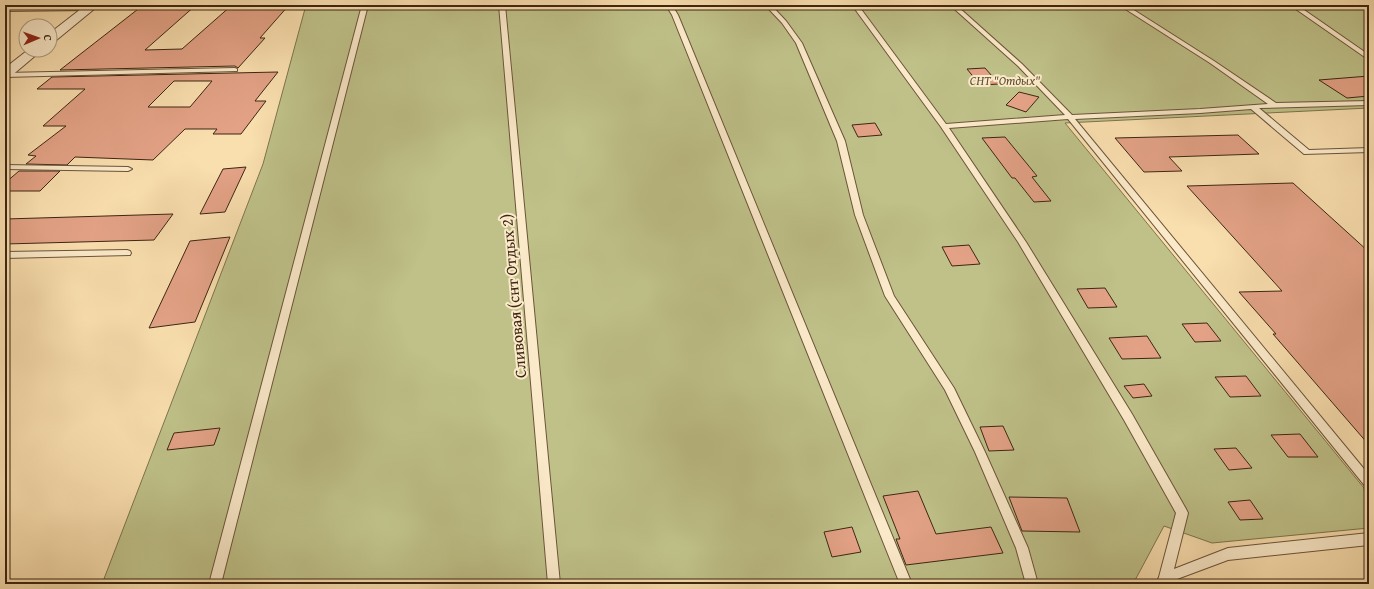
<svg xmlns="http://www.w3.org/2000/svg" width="1374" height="589" font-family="'Gentium Book Plus',serif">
<rect width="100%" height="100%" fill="#f9deae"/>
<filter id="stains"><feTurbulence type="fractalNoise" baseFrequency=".005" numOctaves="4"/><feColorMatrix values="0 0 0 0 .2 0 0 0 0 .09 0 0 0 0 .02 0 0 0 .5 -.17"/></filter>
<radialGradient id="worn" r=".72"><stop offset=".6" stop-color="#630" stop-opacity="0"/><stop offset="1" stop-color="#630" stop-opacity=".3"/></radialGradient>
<path fill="#bfc189" stroke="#7e744e" d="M306 5H1369V108L1065 123 1364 488 1369 528 1212 543 1164 526 1133 584H102L263 164Z"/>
<path fill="#e3a286" stroke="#3d2613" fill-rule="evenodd" d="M196 5 145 50 182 49 232 5H289L260 38H265L238 68 235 66 60 70 142 6Z
M985 68 999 84 980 85 967 69Z
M278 72 255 101H266L241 134H213L217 129H185L153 160 75 157 67 165 26 164 36 156 28 155 66 126H43L85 89H37L52 77ZM174 81H212L190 107H148Z
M1369 76V96L1347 98 1319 80Z
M1019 92 1039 97 1026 112 1006 105Z
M875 123 882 135 858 137 852 125Z
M1238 135 1259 154 1169 157 1182 171 1144 172 1115 138Z
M1005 137 1037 176 1032 177 1051 201 1034 202 1015 178H1012L982 138Z
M246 167 225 212 200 214 223 169Z
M19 171H60L40 191H5V183Z
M1293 183 1369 252V445L1273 334H1276L1239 292 1282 291 1187 186Z
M173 214 154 240 5 244V219Z
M230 237 195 322 149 328 190 241Z
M969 245 980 264 952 266 942 247Z
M1105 288 1117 307 1088 308 1077 289Z
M1207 323 1221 341 1195 342 1182 324Z
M1147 336 1161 358 1122 359 1109 338Z
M1246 376 1261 396 1230 397 1215 377Z
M1144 384 1152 396 1133 398 1124 386Z
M1003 426 1014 450 989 451 980 427Z
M220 428 214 445 167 450 174 433Z
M1300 434 1318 457H1288L1271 435Z
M1236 448 1252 468 1229 470 1214 449Z
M918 491 936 534 991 527 1003 553 906 565 896 539H900L883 496Z
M1009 497 1067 498 1080 532 1022 531Z
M1250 500 1263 519 1240 520 1228 502Z
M852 527 861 552 832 557 824 532Z"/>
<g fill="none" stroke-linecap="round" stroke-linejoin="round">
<defs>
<path id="service" d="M362 5H368L221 584H209Z
M499 5H505L560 584H548Z
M666 5H672L678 15 912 584H900L672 15Z
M765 5H771L786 21 802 43 845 141 863 215 894 296 954 388 985 452 1028 548 1038 584H1026L1016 548 975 452 945 390 885 296 855 215 837 141 796 43 782 23Z
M852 5H858L946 124 1065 115 1018 66 950 5H956L1022 64 1072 115 1200 109 1268 104 1210 63 1119 5H1126L1214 61 1276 103 1369 101V105L1259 108 1309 150 1369 148V152L1304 154 1251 109 1200 113 1075 119 1369 475V488L1365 486 1068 119 949 128 1026 242 1132 414 1186 509 1188 513 1174 569 1228 548 1369 533V545L1228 560 1169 582V584H1156L1159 577 1176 513 1124 420 1018 242 941 127Z
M1290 5H1297L1369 55V60Z
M5 7 90 6 93 8 90 10 5 11Z
M235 68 237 69V71L5 77V73Z
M5 165 128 167 132 169 128 171 5 169Z
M127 250 130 251 131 253 130 255 5 258V252Z"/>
<path id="minor" d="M86 5H99L54 42 50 43V33Z
M28 50H42L10 77 5 78V68Z"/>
</defs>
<use href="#service" stroke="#6c543a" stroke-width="2"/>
<use href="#minor" stroke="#6c543a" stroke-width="2"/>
<use href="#service" fill="#fbeaca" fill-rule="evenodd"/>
<use href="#minor" fill="#fbeaca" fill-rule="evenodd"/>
</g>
<g text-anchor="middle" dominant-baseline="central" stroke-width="4" stroke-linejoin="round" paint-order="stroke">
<g font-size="13" font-style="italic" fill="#5e4d30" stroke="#fbeaca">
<text x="1005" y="80">СНТ "Отдых"</text>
</g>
<g font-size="16" fill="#3d2613" stroke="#fbeaca">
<text transform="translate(513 296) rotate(-95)">Сливовая (снт Отдых 2)</text>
</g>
</g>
<rect width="1374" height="589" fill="none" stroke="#f9deae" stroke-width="20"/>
<rect x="6" y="6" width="1362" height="577" fill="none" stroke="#3d2613" stroke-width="2"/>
<rect x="10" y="10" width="1354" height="569" fill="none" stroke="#3d2613"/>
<g transform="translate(38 38) rotate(88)"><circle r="19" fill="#fbeaca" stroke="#af9c81"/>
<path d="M0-3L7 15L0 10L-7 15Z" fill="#8f2418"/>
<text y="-6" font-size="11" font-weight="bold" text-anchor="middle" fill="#3d2613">С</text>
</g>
<rect width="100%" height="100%" filter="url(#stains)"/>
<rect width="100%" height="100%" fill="url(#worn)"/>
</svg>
